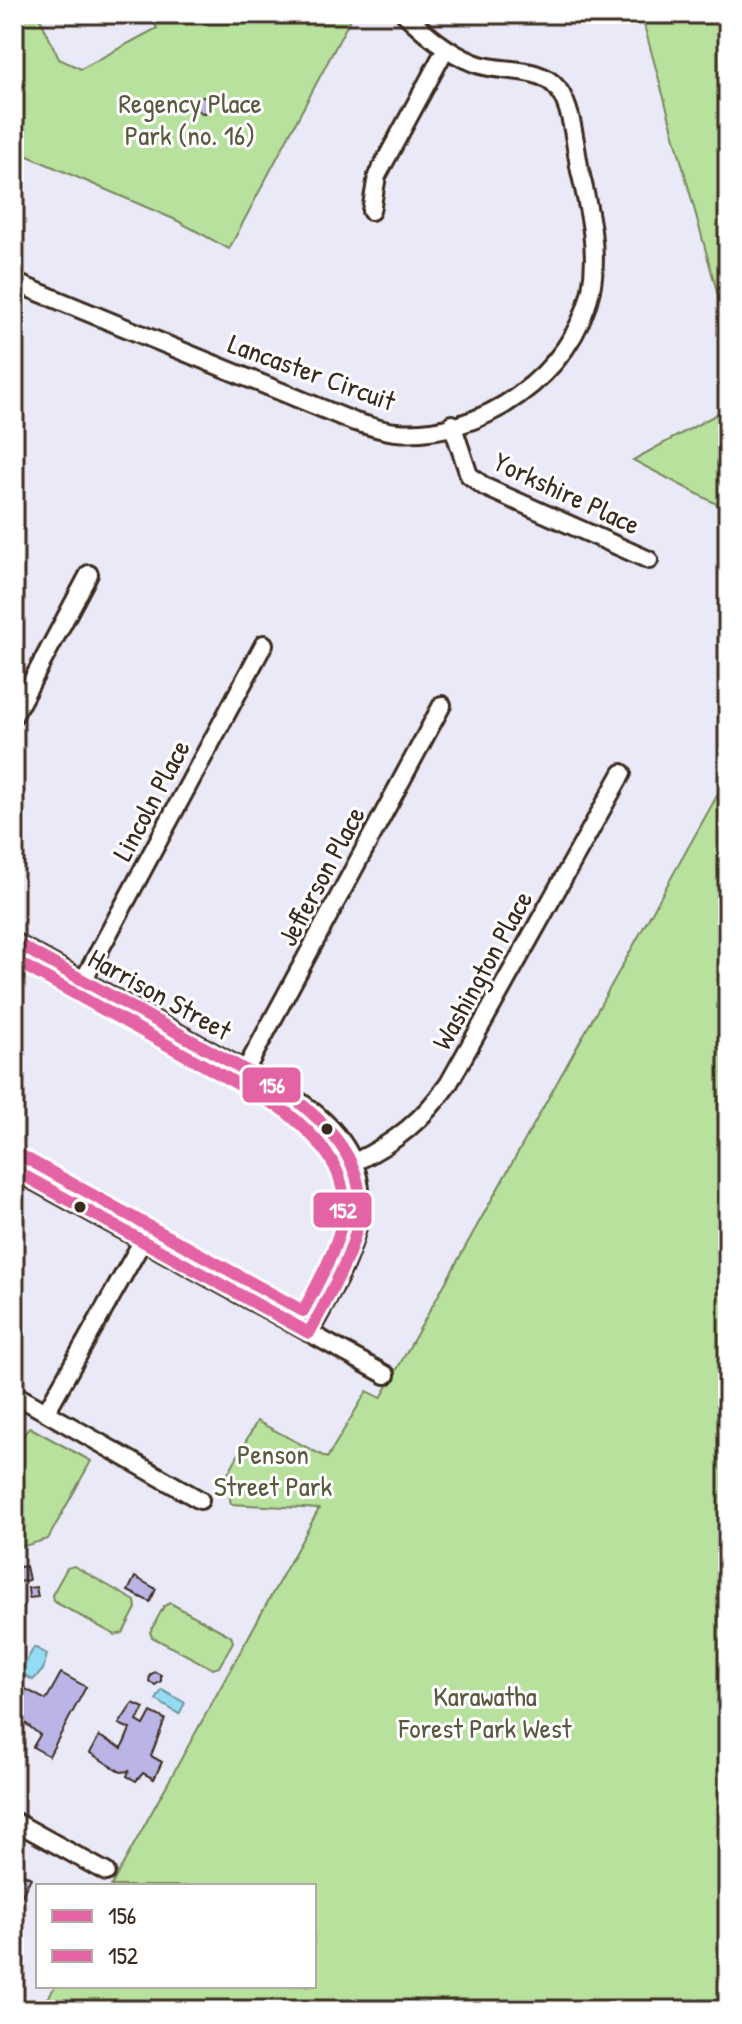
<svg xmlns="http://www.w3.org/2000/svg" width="742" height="2024" font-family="'Patrick Hand',sans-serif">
<rect width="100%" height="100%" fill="#eae9f8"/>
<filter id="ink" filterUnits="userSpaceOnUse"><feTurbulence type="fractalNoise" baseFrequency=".0125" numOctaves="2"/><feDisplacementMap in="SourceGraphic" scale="16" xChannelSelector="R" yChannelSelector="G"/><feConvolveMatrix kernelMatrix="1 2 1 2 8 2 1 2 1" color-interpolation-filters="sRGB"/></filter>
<g filter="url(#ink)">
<path fill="#b7e19d" stroke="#79865e" stroke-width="2" d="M14 14H38L59 59 81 69 157 28 150 14H161L166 24 185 14H353L229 249 176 220 14 150Z
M641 14H728V332Z
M728 408V510L633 460Z
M728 776V2010H41L55 1986H314V1886H111L319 1509 231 1504 226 1477 257 1421 327 1458 367 1391 381 1398Z
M29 1427 91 1461 48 1539 14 1549V1451Z
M74 1566 135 1601 136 1608 123 1633 115 1635 53 1601 52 1595 67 1568Z
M170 1603 231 1636 233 1642 219 1667 213 1669 152 1637 150 1632 164 1606Z"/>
<path fill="#93dcf4" stroke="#70959e" stroke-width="2" d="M34 1647 47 1654 43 1670 33 1680 20 1673Z
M162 1690 185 1703 179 1714 156 1700Z"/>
<path fill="#bab5e6" stroke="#3b2a1e" stroke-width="2" d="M196 105a8 8 0 1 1 16 0a8 8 0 1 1-16 0Z
M18 1560 19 1567 26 1566 29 1580 14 1583V1561Z
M135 1577 156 1589 150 1602 128 1591Z
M36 1587 38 1597 29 1598 28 1588Z
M155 1672 161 1675V1681L155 1685 149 1682 150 1675Z
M61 1673 86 1687 49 1756 33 1747 40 1735 14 1714V1701L22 1687 46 1700Z
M133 1703 144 1708 137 1721 144 1725 151 1712 165 1719 151 1756 162 1762 154 1779 143 1773 136 1781 127 1776 129 1771 121 1772 90 1753 99 1736 122 1748 130 1729 119 1724Z
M14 1869 31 1878 14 1910Z"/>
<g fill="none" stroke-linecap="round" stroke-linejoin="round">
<defs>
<path id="minor" d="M371 211 377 176 446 48
M14 282 355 422C368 425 382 431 396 432 481 439 573 374 591 290 599 250 589 210 580 171 575 147 573 109 558 89 539 64 500 74 474 63 448 53 425 33 405 14
M452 424 469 475 485 487 649 560
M14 715 89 574
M14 942 290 1095C399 1165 362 1240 309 1333
M83 981 264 644
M245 1071 442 705
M355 1162C396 1142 423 1120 449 1083L622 773
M14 1170 386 1375
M14 1394 200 1500
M46 1412 142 1242
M14 1821 106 1872"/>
</defs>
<use href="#minor" stroke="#3b2a1e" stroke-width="22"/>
<use href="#minor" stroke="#fff" stroke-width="16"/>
<defs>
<path id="bus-1" d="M14 942 290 1095C395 1176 365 1231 309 1333
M14 1170 309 1333"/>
<path id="bus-2" d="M14 960 281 1108C370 1177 352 1222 303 1311L22 1156"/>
</defs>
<use href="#bus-1" stroke="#fff" stroke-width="18"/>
<use href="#bus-2" stroke="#fff" stroke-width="18"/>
<use href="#bus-1" stroke="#e463a4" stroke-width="12"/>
<use href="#bus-2" stroke="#e463a4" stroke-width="12"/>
</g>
</g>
<g fill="#3b2a1e" stroke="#fff" stroke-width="3">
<circle cx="327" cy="1129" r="7"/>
<circle cx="80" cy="1207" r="7"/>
</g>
<g text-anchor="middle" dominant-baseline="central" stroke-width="6" stroke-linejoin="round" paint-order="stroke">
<g font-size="28" fill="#5a583e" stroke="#fff">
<text x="190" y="103">Regency Place<tspan x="190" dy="32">Park (no. 16)</tspan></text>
<text x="273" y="1454">Penson<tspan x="273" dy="32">Street Park</tspan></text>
<text x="485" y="1696">Karawatha<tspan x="485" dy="32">Forest Park West</tspan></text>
</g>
<g font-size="28" fill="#3b2a1e" stroke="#fff">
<text transform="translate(312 372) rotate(20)">Lancaster Circuit</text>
<text transform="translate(567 493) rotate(25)">Yorkshire Place</text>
<text transform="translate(151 800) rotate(-62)">Lincoln Place</text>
<text transform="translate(321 876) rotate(-62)">Jefferson Place</text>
<text transform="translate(482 970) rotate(-61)">Washington Place</text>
<text transform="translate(160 994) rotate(29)">Harrison Street</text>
</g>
</g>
<g stroke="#fff" stroke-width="3">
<rect x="241" y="1066" width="61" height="38" rx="8" fill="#e463a4"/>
<rect x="312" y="1191" width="61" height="38" rx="8" fill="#e463a4"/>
</g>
<g font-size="22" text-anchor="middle" font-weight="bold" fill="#fff">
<text x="272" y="1093">156</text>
<text x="343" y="1218">152</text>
</g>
<rect width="742" height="2024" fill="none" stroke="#fff" stroke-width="48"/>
<rect x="24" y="24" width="694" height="1976" fill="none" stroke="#3b2a1e" stroke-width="3" filter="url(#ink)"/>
<rect x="36" y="1884" width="280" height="104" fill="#ffffff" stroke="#b1aaa5" stroke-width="2"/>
<rect x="52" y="1910" width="40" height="12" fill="#e463a4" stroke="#b1aaa5" stroke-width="2"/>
<text x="108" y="1924" font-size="24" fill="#3b2a1e">156</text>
<rect x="52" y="1950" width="40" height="12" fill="#e463a4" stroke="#b1aaa5" stroke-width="2"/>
<text x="108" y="1964" font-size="24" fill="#3b2a1e">152</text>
</svg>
